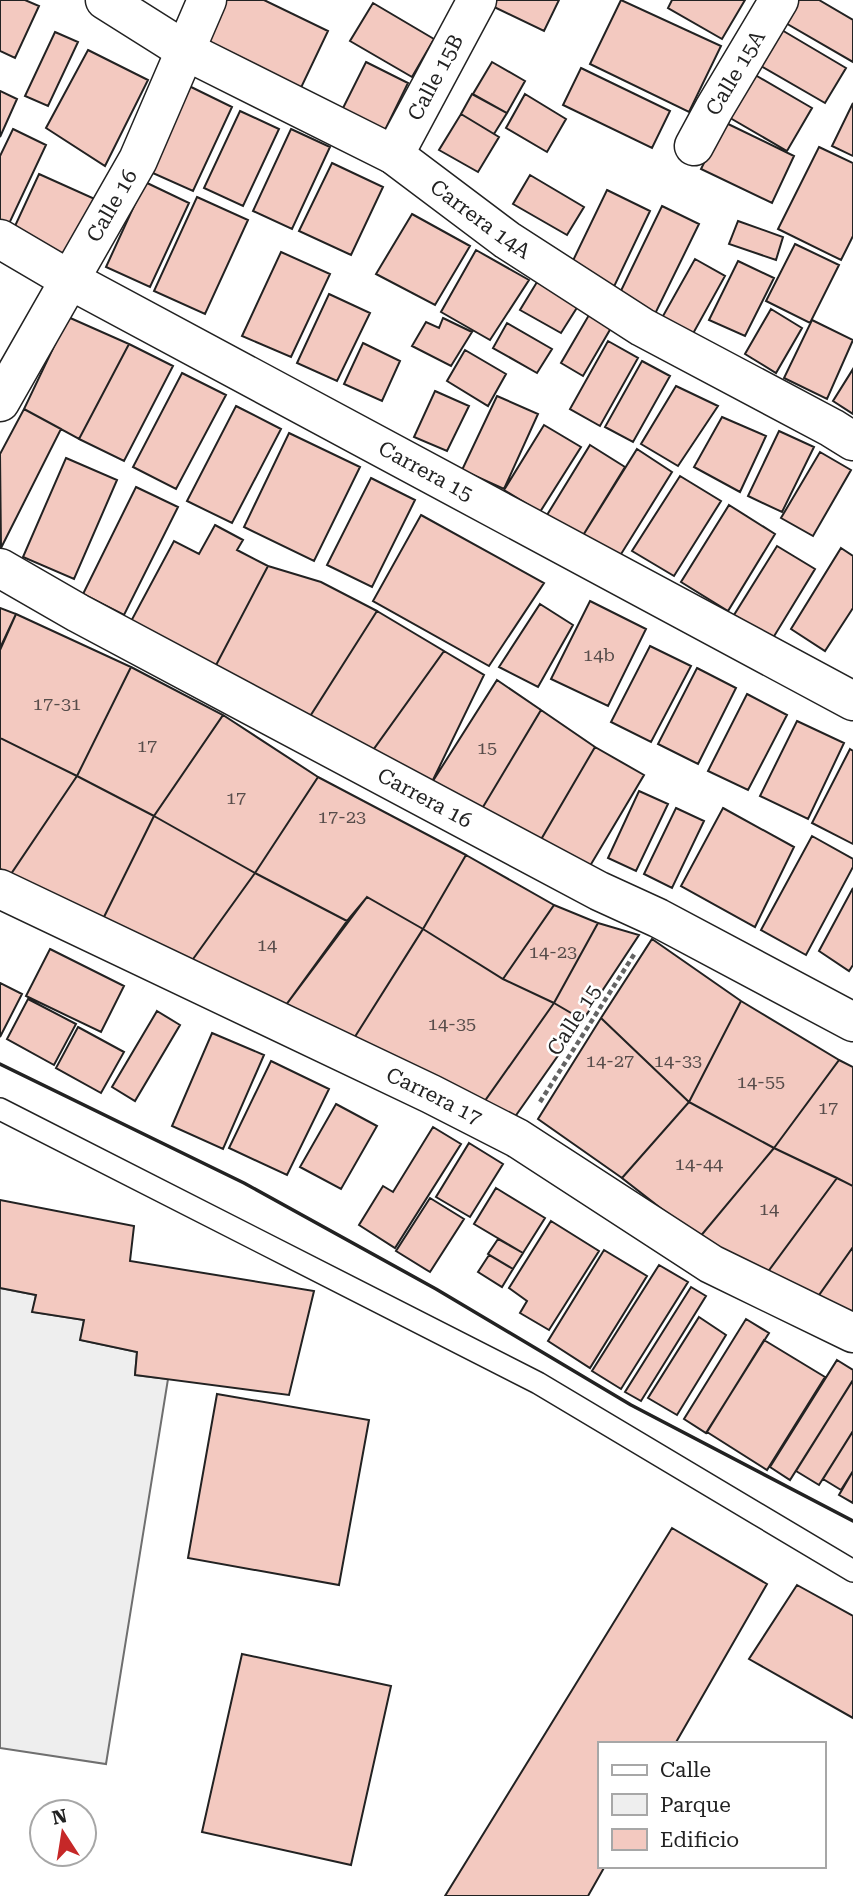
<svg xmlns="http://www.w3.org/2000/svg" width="853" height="1896" font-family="'Roboto Serif',serif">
<rect width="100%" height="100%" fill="#fff"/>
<path fill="#eee" stroke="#6f6f6f" stroke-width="2" d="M0 1288 36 1295 33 1312 84 1320 81 1340 137 1352 135 1375 168 1379 106 1764 0 1748Z"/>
<path fill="#f3c9c0" stroke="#222" stroke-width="2" d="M0 0H25L39 6 15 58 0 51Z
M225 0H264L328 31 298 94 202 47Z
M495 0H559L544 31 492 6Z
M621 0 721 46 689 112 590 64Z
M672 0H745L722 39 668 8Z
M787 0H819L853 20V62L777 18Z
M373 3 434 39 412 77 350 41Z
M775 26 846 68 825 103 754 62Z
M55 32 78 42 48 106 25 96Z
M88 50 148 80 105 166 46 128Z
M366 62 408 83 385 130 342 110Z
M492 62 525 81 507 113 473 94Z
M581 68 670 111 652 148 563 105Z
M750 72 812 108 787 151 725 115Z
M185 84 232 107 193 191 146 170Z
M0 91 17 99 0 137Z
M472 94 507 113 494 134 461 114Z
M525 94 566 119 547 152 506 128Z
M853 103V156L832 146Z
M240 111 279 129 243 206 204 188Z
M461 114 499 137 478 172 439 150Z
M724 122 794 156 772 203 701 169Z
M13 129 46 145 7 228 0 225V156Z
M291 129 330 147 292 229 253 211Z
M819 147 853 163V236L841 260 778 229Z
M332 163 383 187 351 255 299 231Z
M39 174 97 200 67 266 9 239Z
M530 175 584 207 567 235 513 204Z
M145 182 189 203 150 287 106 267Z
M607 190 650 211 610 295 567 273Z
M197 197 248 220 205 314 154 291Z
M662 206 699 224 653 318 616 301Z
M412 214 470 246 435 305 376 274Z
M738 221 783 237 776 260 729 244Z
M795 244 839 265 810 323 766 301Z
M476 250 529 280 490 340 441 312Z
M281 252 330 274 291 357 242 336Z
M695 259 725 276 685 348 654 332Z
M738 261 774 278 745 336 709 320Z
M537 282 578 306 561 333 520 310Z
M329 294 370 313 337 381 297 363Z
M771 309 802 328 776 373 745 354Z
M589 315 611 328 583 376 561 363Z
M68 317 129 344 79 439 24 409Z
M443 318 472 332 451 366 412 346 426 322 439 328Z
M812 320 853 340 827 399 784 378Z
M507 323 552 349 537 373 493 348Z
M608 341 638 358 600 426 570 409Z
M363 343 400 361 382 401 344 384Z
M129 344 173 366 124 461 79 439Z
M465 350 506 374 488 406 447 381Z
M642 361 670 376 633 442 605 427Z
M853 369V414L833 401Z
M182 373 226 395 176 489 133 467Z
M676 386 718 406 678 466 641 444Z
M435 391 469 406 447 451 414 437Z
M497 396 538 414 504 489 462 470Z
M236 406 281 429 232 523 187 501Z
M24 409 61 429 1 548 0 454Z
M722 417 766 436 740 492 694 467Z
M544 425 581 447 540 512 504 490Z
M779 431 814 447 782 512 748 496Z
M289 433 360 467 314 561 244 527Z
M590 445 625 467 582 537 547 515Z
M637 449 672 472 618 559 582 537Z
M820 452 851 470 813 536 781 518Z
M66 458 117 480 74 579 23 557Z
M680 476 721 501 674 576 632 551Z
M371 478 415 500 372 587 327 565Z
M136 487 178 507 124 615 83 594Z
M729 505 775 534 728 611 681 582Z
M421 515 544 583 489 666 373 601Z
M215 525 243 540 237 550 268 566 214 669 129 625 174 541 199 554Z
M777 546 815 569 773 638 734 615Z
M841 548 853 556V608L825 651 791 629Z
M268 566 321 582 377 611 309 718 214 669Z
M590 601 646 629 608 706 551 679Z
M540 604 573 625 538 687 499 667Z
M0 608 16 614 0 648Z
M377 611 444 651 371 753 309 718Z
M16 614 131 667 77 776 0 738V650Z
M650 646 691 666 651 742 611 722Z
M444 651 484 675 431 784 371 753Z
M131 667 223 715 154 816 77 776Z
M697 668 736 688 698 764 658 744Z
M497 680 541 710 480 812 431 784Z
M747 694 787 715 748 790 708 771Z
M541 710 595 747 539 843 480 812Z
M223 715 318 777 255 873 154 816Z
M797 721 844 743 808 819 760 796Z
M0 738 77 776 11 874 0 869Z
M595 747 644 775 587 871 539 843Z
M850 749 853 751V844L812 823Z
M77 776 154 816 100 925 11 874Z
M318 777 466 855 423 929 367 897 347 921 255 873Z
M639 791 668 804 636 871 608 858Z
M676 808 704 821 672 888 644 874Z
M723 808 794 847 755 927 681 886Z
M154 816 255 873 188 966 100 925Z
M812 836 853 859V867L806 955 761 930Z
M466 855 554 905 503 979 423 929Z
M255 873 347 921 283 1009 188 966Z
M853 888V965L849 971 819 951Z
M367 897 423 929 351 1043 283 1009Z
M554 905 598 923 554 1003 503 979Z
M598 923 639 935 583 1020 554 1003Z
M423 929 503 979 554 1003 482 1105 351 1043Z
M652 939 741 1001 689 1102 601 1018Z
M50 949 124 986 101 1032 26 996Z
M0 983 22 994 0 1037Z
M28 999 76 1024 54 1065 7 1039Z
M741 1001 839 1060 774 1148 689 1102Z
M554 1003 583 1020 512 1121 482 1105Z
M157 1011 180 1025 135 1101 112 1087Z
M601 1018 689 1102 622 1178 538 1119Z
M78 1027 124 1052 101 1093 56 1068Z
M212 1033 264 1055 223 1149 172 1126Z
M839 1060 853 1067V1186L774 1148Z
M271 1061 329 1089 287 1175 229 1148Z
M689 1102 774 1148 699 1238 622 1178Z
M336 1104 377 1126 341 1189 300 1167Z
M433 1127 461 1144 395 1248 359 1225 383 1186 393 1192Z
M469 1143 503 1164 470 1217 436 1197Z
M774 1148 837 1178 767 1273 699 1238Z
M837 1178 853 1186V1247L817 1298 767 1273Z
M496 1188 545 1218 523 1253 474 1224Z
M430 1198 464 1219 430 1272 396 1251Z
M0 1200 134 1226 130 1261 314 1291 289 1395 135 1375 137 1352 80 1340 84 1320 32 1312 36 1295 0 1288Z
M551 1221 599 1251 549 1330 520 1313 527 1301 509 1288Z
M498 1239 523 1253 513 1269 488 1254Z
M853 1247V1317L817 1298Z
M604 1250 647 1276 590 1368 548 1341Z
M489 1255 513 1269 502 1287 478 1272Z
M659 1265 688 1282 621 1389 592 1371Z
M691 1287 706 1296 641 1401 625 1392Z
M699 1317 726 1335 677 1415 648 1398Z
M746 1319 769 1333 706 1433 684 1419Z
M764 1340 825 1377 767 1470 707 1432Z
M837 1360 853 1370V1380L790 1480 770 1467Z
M853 1380V1431L819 1485 796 1471Z
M217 1394 369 1420 339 1585 188 1558Z
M853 1431V1471L841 1490 823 1479Z
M853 1471V1503L839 1495Z
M672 1528 767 1584 675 1744H599V1866H605L588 1896H445Z
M797 1585 853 1616V1718L749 1659Z
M242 1654 391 1686 351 1865 202 1832Z"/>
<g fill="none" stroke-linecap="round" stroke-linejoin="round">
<defs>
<path id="lane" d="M0 1109 538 1383 853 1571"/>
<g id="street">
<path id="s1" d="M105 0 186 51 394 155 507 240 642 327 832 428 853 441"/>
<path id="s2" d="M694 146 714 109 779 0"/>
<path id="s3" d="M394 155 477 0"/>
<path id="s4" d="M0 239 70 280 853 701"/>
<path id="s5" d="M0 402 138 160 207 0"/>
<path id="s6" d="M0 568 78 613 599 891 658 918 853 1022"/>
<path id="s7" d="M0 889 431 1094 517 1138 711 1264 853 1333"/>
</g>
</defs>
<use href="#lane" stroke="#222" stroke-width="24"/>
<use href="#street" stroke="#222" stroke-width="41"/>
<path stroke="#646464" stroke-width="4.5" stroke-dasharray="5 3.5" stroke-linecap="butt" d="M540 1102 635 953"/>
<use href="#lane" stroke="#fff" stroke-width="21"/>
<use href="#street" stroke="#fff" stroke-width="38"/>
<path stroke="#222" stroke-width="3.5" d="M0 1064 244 1183 436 1289 631 1405 853 1521"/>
</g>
<g text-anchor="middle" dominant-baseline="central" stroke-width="5" stroke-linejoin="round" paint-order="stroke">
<g font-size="18" fill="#564c4a">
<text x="599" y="654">14b</text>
<text x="57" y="703">17-31</text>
<text x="147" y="745">17</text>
<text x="487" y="747">15</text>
<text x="236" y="797">17</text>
<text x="342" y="816">17-23</text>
<text x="267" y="944">14</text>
<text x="553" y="951">14-23</text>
<text x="452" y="1023">14-35</text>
<text x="610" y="1060">14-27</text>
<text x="678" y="1060">14-33</text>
<text x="761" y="1081">14-55</text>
<text x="828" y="1107">17</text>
<text x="699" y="1163">14-44</text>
<text x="769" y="1208">14</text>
</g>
<g font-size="21" fill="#222" stroke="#fff">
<text stroke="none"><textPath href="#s2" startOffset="84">Calle 15A</textPath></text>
<text stroke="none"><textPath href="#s3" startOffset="88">Calle 15B</textPath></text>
<text stroke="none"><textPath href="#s5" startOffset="226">Calle 16</textPath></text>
<text stroke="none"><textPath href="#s1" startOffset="436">Carrera 14A</textPath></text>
<text stroke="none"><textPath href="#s4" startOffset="485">Carrera 15</textPath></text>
<text stroke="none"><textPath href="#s6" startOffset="483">Carrera 16</textPath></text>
<text transform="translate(574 1020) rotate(-57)">Calle 15</text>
<text stroke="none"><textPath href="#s7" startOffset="481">Carrera 17</textPath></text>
</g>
</g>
<rect x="598" y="1742" width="228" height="126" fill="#ffffff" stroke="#a7a7a7" stroke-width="2"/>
<rect x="612" y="1765" width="35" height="10" fill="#ffffff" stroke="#a7a7a7" stroke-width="2"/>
<text x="660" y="1777" font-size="21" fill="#222222">Calle</text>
<rect x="612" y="1794" width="35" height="21" fill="#eeeeee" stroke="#a7a7a7" stroke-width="2"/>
<text x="660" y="1812" font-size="21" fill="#222222">Parque</text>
<rect x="612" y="1829" width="35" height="21" fill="#f3c9c0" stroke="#a7a7a7" stroke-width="2"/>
<text x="660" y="1847" font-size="21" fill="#222222">Edificio</text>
<g transform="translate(63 1833) rotate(348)"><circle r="33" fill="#ffffff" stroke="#a7a7a7" stroke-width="2"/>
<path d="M0-5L12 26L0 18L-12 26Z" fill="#c62828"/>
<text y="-10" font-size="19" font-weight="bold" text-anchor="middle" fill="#222222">N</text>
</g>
</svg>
